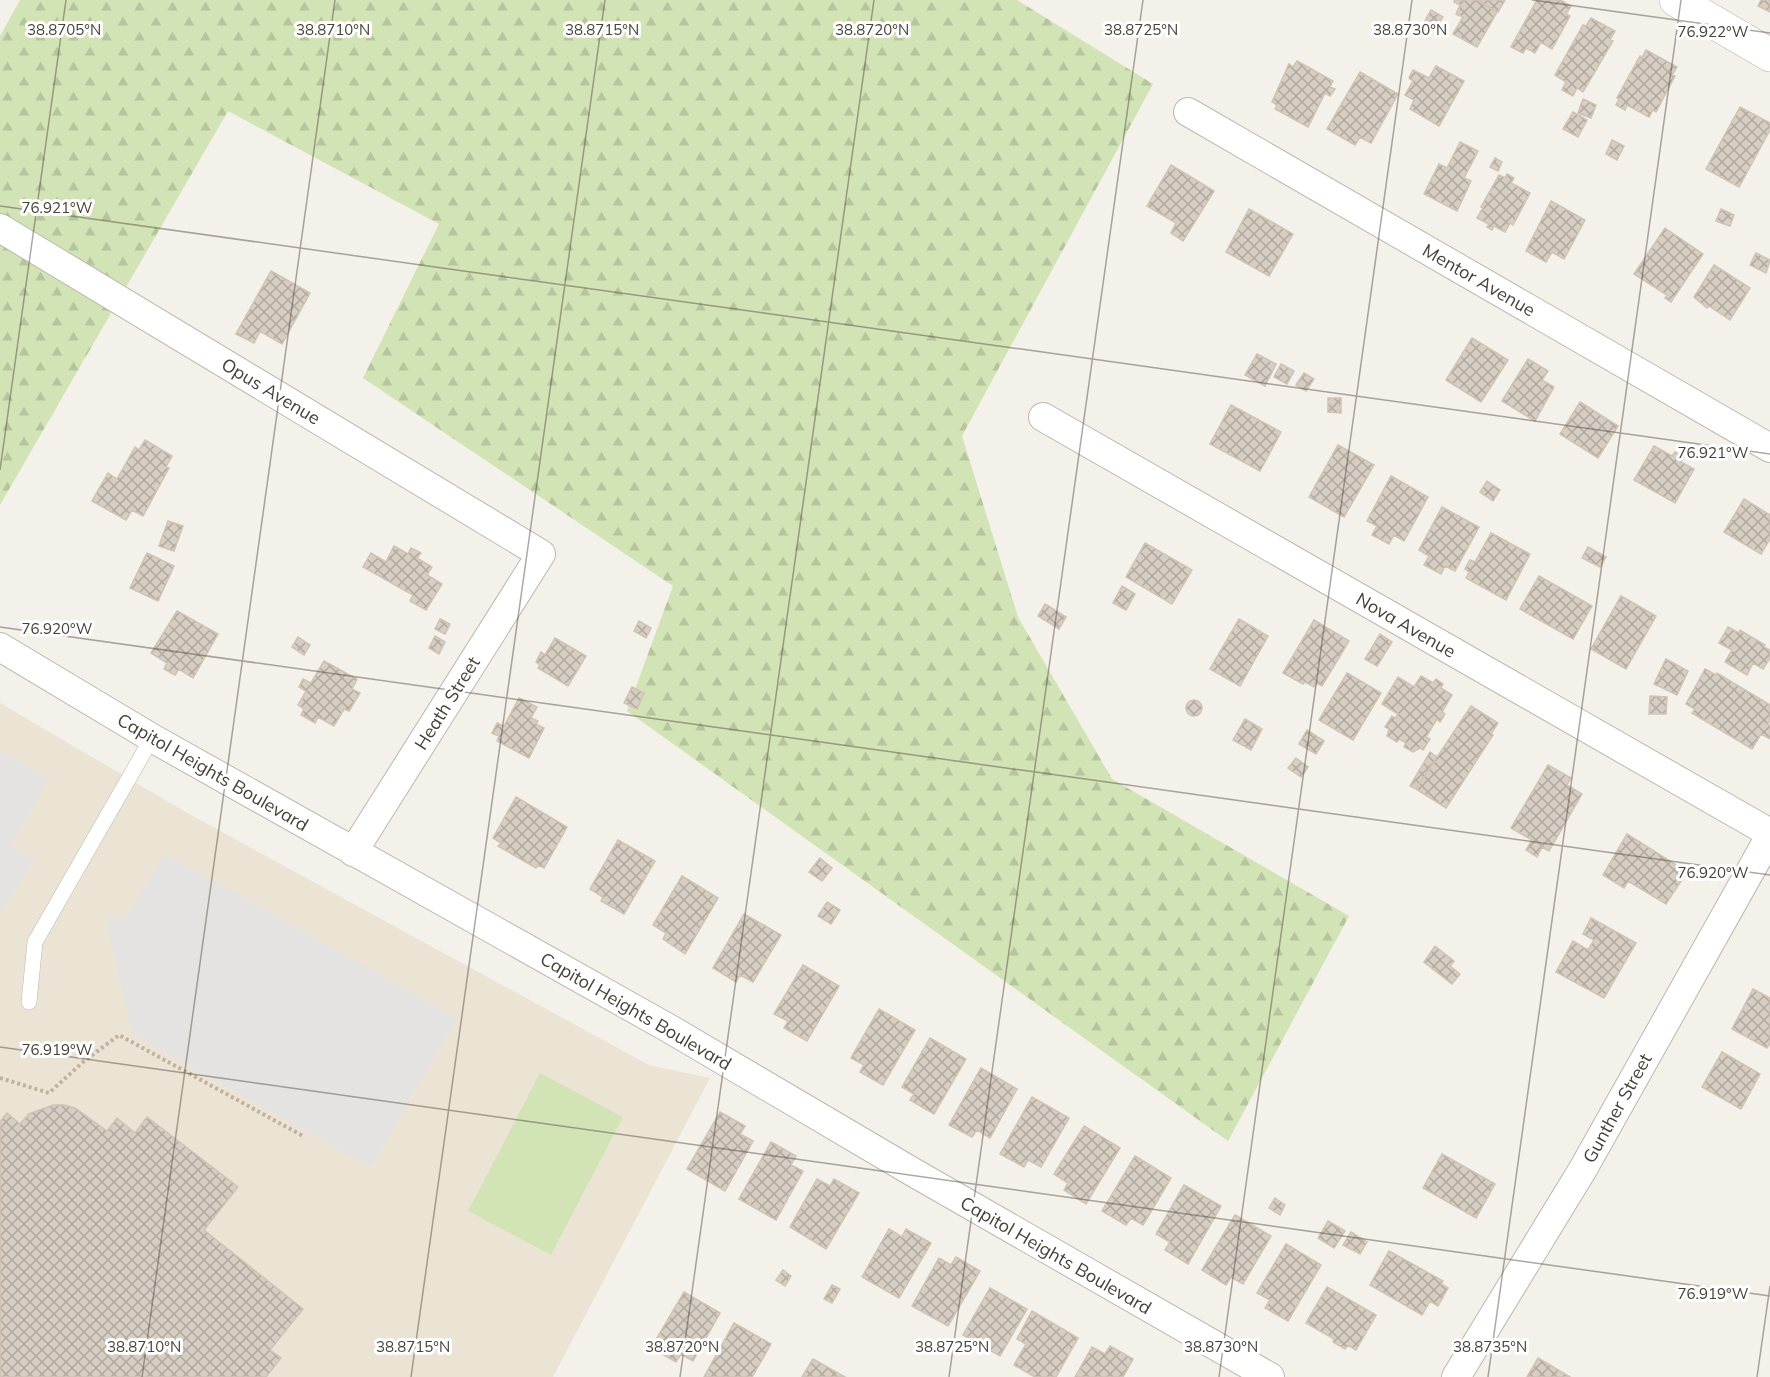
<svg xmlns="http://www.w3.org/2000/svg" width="1770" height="1377" font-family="Mulish,sans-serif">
<defs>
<pattern id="forest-firs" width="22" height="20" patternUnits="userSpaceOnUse" patternTransform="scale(1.5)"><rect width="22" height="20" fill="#d2e4b6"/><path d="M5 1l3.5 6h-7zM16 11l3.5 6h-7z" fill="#b6c59d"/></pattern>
<pattern id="building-cross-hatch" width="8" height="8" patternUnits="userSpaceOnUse" patternTransform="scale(1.5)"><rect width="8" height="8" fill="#d7cec3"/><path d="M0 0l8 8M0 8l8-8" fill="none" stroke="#b0a99f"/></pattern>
</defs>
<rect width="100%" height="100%" fill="#f4f0ea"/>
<path fill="#ebe4d5" d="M0 703 191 815 649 1065 710 1078 553 1377H0Z"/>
<path fill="url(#forest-firs)" d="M20 0H1017L1153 84 962 436 1018 617 1112 779 1349 916 1228 1141 627 711 673 586 363 378 439 224 228 111 0 505V36Z"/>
<path fill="#d2e4b6" d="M540 1073 623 1117 551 1255 468 1211Z"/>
<path fill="#e5e3e1" d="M0 752 49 778 10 847 35 858 0 913Z
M165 854 457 1018 371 1167 132 1034 106 922 128 915Z"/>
<path fill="url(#building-cross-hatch)" stroke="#cfc3b4" stroke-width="1.5" d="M1455 0H1482L1480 2 1497 12 1477 47 1453 34 1463 17 1456 14 1460 5 1454 2Z
M1482 0H1505L1498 12 1480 2Z
M1537 0H1560L1571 6 1566 14 1570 16 1552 49 1541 42 1535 53 1526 48 1523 53 1511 47Z
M1761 0H1770V12L1758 6Z
M1431 10 1443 17 1436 27 1425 21Z
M1591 18 1615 31 1610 40 1613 41 1583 92 1577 88 1573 96 1562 90 1566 82 1555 75 1583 25 1586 26Z
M1646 50 1677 67 1672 75 1675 76 1656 112 1653 110 1649 117 1627 105 1625 110 1616 105 1619 99 1617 98 1640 56 1642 58Z
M1297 61 1333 81 1330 87 1335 89 1330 96 1325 93 1308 127 1275 109 1277 105 1272 102 1289 64 1293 67Z
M1436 66 1464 81 1439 126 1410 109 1414 100 1405 95 1413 81 1409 78 1413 70 1429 78Z
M1360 72 1398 94 1371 143 1360 137 1355 145 1327 129Z
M1583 99 1596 105 1591 118 1578 113Z
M1740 107 1770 123V130L1739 187 1706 169Z
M1573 112 1587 120 1578 137 1563 129Z
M1612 140 1624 146 1617 160 1606 154Z
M1460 142 1478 151 1464 178 1471 181 1457 211 1424 194 1439 164 1447 168Z
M1495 158 1502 162 1498 171 1490 167Z
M1171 165 1214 191 1183 241 1171 233 1176 223 1147 206Z
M1507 174 1514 178 1511 183 1530 193 1513 225 1510 223 1505 232 1494 226 1492 230 1487 227 1489 224 1477 218 1483 208 1481 207 1499 175 1505 178Z
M1551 201 1585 220 1564 259 1552 252 1546 262 1526 251Z
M1249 209 1293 234 1269 276 1226 252Z
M1721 209 1734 215 1730 226 1716 221Z
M1665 228 1703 254 1671 302 1665 298 1667 295 1634 274Z
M1756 253 1770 260 1766 273 1750 265Z
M1714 265 1750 288 1730 320 1709 306 1707 308 1694 297Z
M271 271 310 293 282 344 260 331 254 343 236 334Z
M1472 338 1508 360 1481 402 1446 380Z
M1257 354 1276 364 1265 386 1245 375Z
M1528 359 1548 371 1542 380 1554 387 1535 421 1502 401Z
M1281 364 1294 371 1287 384 1274 377Z
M1304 373 1314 379 1306 391 1296 385Z
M1328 398H1341V413L1328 412Z
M1580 402 1618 426 1598 458 1560 434Z
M1231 405 1281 432 1260 471 1210 444Z
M145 440 172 456 166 467 169 468 143 516 132 510 126 520 92 501 108 473 117 479 135 447 139 450Z
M1338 445 1374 465 1344 517 1309 497Z
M1654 446 1672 456 1675 452 1684 457 1681 462 1694 469 1675 503 1634 480Z
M1391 476 1428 497 1404 541 1394 535 1389 544 1372 535 1377 526 1367 521Z
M1487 481 1500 490 1493 501 1480 492Z
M1744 499 1770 515V539L1761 554 1724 532Z
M1442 507 1479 527 1455 571 1445 566 1441 574 1424 565 1429 556 1419 550Z
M168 521 183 526 174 551 159 546Z
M1491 533 1530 554 1506 600 1466 578 1469 572 1465 569 1470 560 1475 562Z
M1145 543 1192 570 1172 604 1126 577Z
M394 546 408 554 411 548 421 553 417 558 432 567 427 575 442 584 426 610 410 601 413 595 363 567 371 553 386 562Z
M1588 547 1606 557 1600 567 1582 558Z
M147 553 174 566 158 601 130 588Z
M1539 576 1592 606 1573 639 1520 609Z
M1122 586 1135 594 1126 610 1113 603Z
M1621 596 1656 616 1626 669 1591 649Z
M1045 604 1066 617 1059 629 1038 616Z
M177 611 218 634 193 678 179 669 175 675 164 669 167 663 151 653Z
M440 619 450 624 445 634 435 629Z
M1239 619 1268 636 1240 686 1210 669Z
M1314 620 1349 641 1322 686 1316 683 1314 687 1305 682 1303 684 1283 673Z
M639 621 651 628 646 638 634 631Z
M1728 627 1739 633 1740 630 1765 645 1764 647 1770 650V658L1763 669 1753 663 1747 675 1725 662 1732 650 1719 643Z
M1380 634 1392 642 1377 666 1365 659Z
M435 636 445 642 439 654 429 648Z
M298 637 310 645 304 655 292 647Z
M555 638 586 656 568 686 538 668 540 665 536 662 541 652 545 655Z
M1666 659 1688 671 1677 695 1654 684Z
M324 661 357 679 352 689 360 693 349 711 344 709 334 726 318 717 315 723 301 715 304 709 298 705 306 691 299 687 303 679 311 683Z
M1705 669 1716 675 1717 673 1770 705V720L1768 724 1770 726V739L1761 734 1752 749 1692 713 1695 709 1686 704Z
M1347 673 1381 693 1353 740 1319 720Z
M1421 676 1433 683 1436 679 1443 684 1441 688 1452 695 1442 712 1445 714 1440 722 1437 719 1426 737 1430 739 1423 750 1420 748 1413 752 1404 747 1406 743 1399 739 1397 742 1387 736 1389 729 1385 727 1392 716 1395 718 1398 714 1382 704 1398 677 1414 687Z
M632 687 644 693 637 709 624 703Z
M1650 696 1667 697 1666 714H1649Z
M519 698 537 707 531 718 538 721 536 724 544 728 529 758 497 741 499 736 492 733 497 723 504 726Z
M1186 708a8 8 0 1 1 16 0a8 8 0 1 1-16 0Z
M1471 706 1498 723 1491 734 1493 735 1446 808 1416 789Z
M1245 719 1262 729 1251 750 1233 740Z
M1307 730 1324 741 1316 754 1299 744Z
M1430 752 1437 757 1416 789 1410 786Z
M1296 758 1308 767 1301 777 1288 768Z
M1548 765 1571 778 1567 785 1582 794 1549 851 1542 847 1537 857 1526 850 1532 840 1511 828Z
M516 797 567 827 544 868 538 865 536 868 498 846 501 843 493 838Z
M1627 834 1687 872 1666 904 1628 881 1624 888 1603 875Z
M618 840 655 861 624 914 601 901 603 897 590 889Z
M820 858 832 868 822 881 809 872Z
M682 876 718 898 685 954 663 939 666 933 653 925Z
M827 902 840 910 831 924 818 916Z
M744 914 781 935 753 982 740 975 736 982 713 968Z
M1591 918 1636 943 1604 998 1556 972 1573 941 1588 950 1594 940 1583 934Z
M1435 946 1454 961 1450 966 1460 974 1452 984 1424 962Z
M803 965 839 986 807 1041 784 1028 788 1021 774 1014Z
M1753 989 1770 998V1043L1767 1048 1732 1029Z
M879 1009 915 1030 883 1085 860 1072 864 1065 851 1058Z
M930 1038 966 1059 934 1114 910 1100 914 1094 902 1087Z
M1722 1052 1760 1074 1741 1109 1702 1087Z
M981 1068 1017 1089 990 1138 977 1130 972 1137 949 1125Z
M1032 1097 1069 1118 1041 1167 1028 1160 1024 1167 1000 1154Z
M53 1105H64L75 1108 107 1131 117 1118 135 1133 147 1117 238 1187 204 1230 303 1309 270 1350 281 1358 266 1377H0V1122L7 1113 20 1124 29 1114Z
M53 1105H64L75 1108 107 1131 117 1118 135 1133 147 1117 238 1187 204 1230 303 1309 270 1350 281 1358 266 1377H0V1122L7 1113 20 1124 29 1114Z
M720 1112 745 1126 740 1134 753 1141 725 1191 687 1169Z
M1084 1126 1120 1148 1086 1204 1064 1190 1068 1183 1054 1174Z
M771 1142 796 1156 791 1165 803 1171 776 1220 739 1199Z
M1442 1154 1495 1184 1476 1218 1423 1188Z
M1135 1156 1171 1178 1143 1225 1131 1218 1126 1225 1102 1211Z
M817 1179 830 1186 834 1179 859 1193 826 1249 790 1227Z
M1184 1185 1221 1206 1188 1264 1165 1250 1170 1242 1156 1234Z
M1275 1198 1285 1205 1280 1215 1269 1208Z
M1235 1215 1271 1236 1243 1284 1231 1277 1226 1285 1202 1270Z
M1328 1221 1345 1231 1334 1248 1318 1238Z
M889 1229 902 1237 906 1229 931 1243 899 1298 862 1277Z
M1351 1232 1367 1242 1360 1254 1343 1245Z
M1286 1244 1321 1265 1288 1321 1265 1308 1270 1300 1257 1293Z
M1389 1251 1443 1281 1441 1284 1448 1288 1438 1306 1430 1301 1422 1315 1370 1285Z
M956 1257 980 1271 948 1326 912 1306 939 1258 951 1265Z
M783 1270 791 1276 785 1286 776 1280Z
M832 1285 840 1289 832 1303 824 1299Z
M1327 1287 1376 1315 1356 1350 1348 1345 1345 1349 1333 1342 1334 1339 1306 1323Z
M990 1288 1027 1309 1000 1356 963 1335Z
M684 1292 720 1313 693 1361 681 1354 676 1362 651 1348Z
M1032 1311 1078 1338 1056 1377H1035L1014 1365 1026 1344 1017 1339Z
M734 1323 771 1344 752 1377H704Z
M1110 1346 1133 1359 1123 1377H1075L1092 1347 1105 1354Z
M1538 1358 1570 1377H1527Z
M813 1359 845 1377H802Z"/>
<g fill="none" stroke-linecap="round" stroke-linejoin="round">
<defs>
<path id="service" d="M29 1002 35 942 152 738"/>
<path id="minor" d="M1188 112 1770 448
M0 228 541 554 353 852
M1043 417 1770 833
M0 647 152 738 670 1029 911 1171 1270 1377
M1456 1377 1583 1169 1770 836"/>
<path id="tertiary" d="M1676 0 1770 55"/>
</defs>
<use href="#service" stroke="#beb7ad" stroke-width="16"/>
<use href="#minor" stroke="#beb7ad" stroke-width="30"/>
<use href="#tertiary" stroke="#beb7ad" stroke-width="34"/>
<path stroke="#bfb29f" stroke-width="4" stroke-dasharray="3 3" stroke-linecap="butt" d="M0 1078 49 1093 83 1062 119 1035 303 1136"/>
<use href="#service" stroke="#fff" stroke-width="15"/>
<use href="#minor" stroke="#fff" stroke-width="28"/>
<use href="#tertiary" stroke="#fff" stroke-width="33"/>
</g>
<path fill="none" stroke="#474038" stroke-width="1.5" stroke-opacity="0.45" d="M1532 0 1770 33M0 206 1770 454M0 470 66 0M0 627 1770 875M0 1047 1770 1296M142 1377 335 0M411 1377 605 0M680 1377 874 0M949 1377 1143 0M1219 1377 1412 0M1488 1377 1681 0M1757 1377 1770 1286"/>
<g text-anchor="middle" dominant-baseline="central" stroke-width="6" stroke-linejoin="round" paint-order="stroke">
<g font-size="18" fill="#474038" stroke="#fff">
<text transform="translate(1479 280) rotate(30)">Mentor Avenue</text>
<text transform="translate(271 391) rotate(31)">Opus Avenue</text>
<text transform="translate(1406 625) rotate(30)">Nova Avenue</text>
<text transform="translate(447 703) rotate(-58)">Heath Street</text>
<text transform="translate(213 772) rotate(30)">Capitol Heights Boulevard</text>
<text transform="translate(636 1011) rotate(30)">Capitol Heights Boulevard</text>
<text transform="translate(1617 1108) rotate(-61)">Gunther Street</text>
<text transform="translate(1056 1255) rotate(30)">Capitol Heights Boulevard</text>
</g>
</g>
<g font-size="15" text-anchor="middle" fill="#474038" stroke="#fff" stroke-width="6" stroke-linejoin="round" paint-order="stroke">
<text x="64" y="35">38.8705°N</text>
<text x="333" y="35">38.8710°N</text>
<text x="602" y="35">38.8715°N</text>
<text x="872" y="35">38.8720°N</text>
<text x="1141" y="35">38.8725°N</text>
<text x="1410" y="35">38.8730°N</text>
<text x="1713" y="37">76.922°W</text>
<text x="57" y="213">76.921°W</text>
<text x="1713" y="458">76.921°W</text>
<text x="57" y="634">76.920°W</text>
<text x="1713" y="878">76.920°W</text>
<text x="57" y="1055">76.919°W</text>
<text x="1713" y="1299">76.919°W</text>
<text x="144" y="1352">38.8710°N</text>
<text x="413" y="1352">38.8715°N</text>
<text x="682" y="1352">38.8720°N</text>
<text x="952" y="1352">38.8725°N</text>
<text x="1221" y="1352">38.8730°N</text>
<text x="1490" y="1352">38.8735°N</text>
</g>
</svg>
